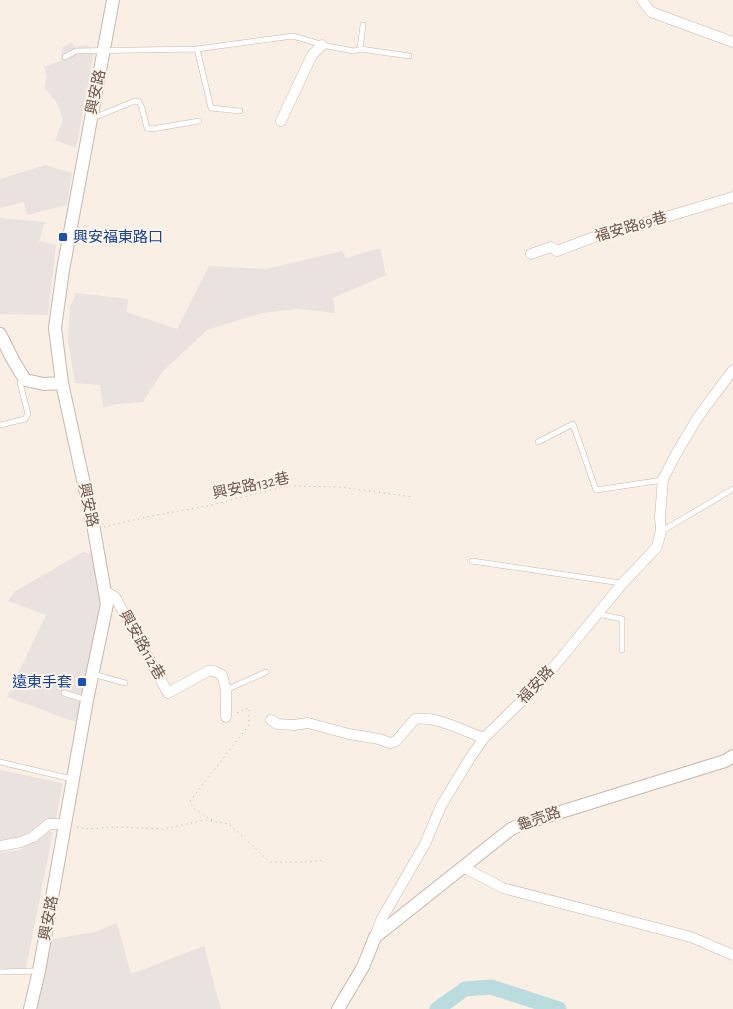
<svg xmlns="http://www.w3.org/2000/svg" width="733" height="1009" font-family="'Alegreya Sans','Noto Sans TC',sans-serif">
<rect width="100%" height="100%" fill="#f9efe4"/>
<path fill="#e9e2de" d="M72 42 74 47 87 45 94 52 76 148 55 140 63 120 57 103 44 87 47 77 44 67 61 61 62 48Z
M45 165 72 173 67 205 27 215 24 202 0 208V179Z
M0 218 45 222 39 241 56 245 48 315 0 314Z
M380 248 386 275 333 298 335 313 298 309 262 313 207 330 163 371 143 402 116 404 103 408 100 385 75 383 68 341 70 307 76 293 128 299 127 312 177 329 209 266 266 269 342 251 346 258Z
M83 552 97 555 103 608 81 724 7 697 46 615 8 601 14 592Z
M0 770 63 783 56 818 17 838 0 842Z
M47 831 53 832 26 968 0 970V853L20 850Z
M117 923 131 974 204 946 221 1009H35L48 940 95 932Z"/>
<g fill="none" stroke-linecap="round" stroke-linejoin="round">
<path stroke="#bbdcdf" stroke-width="15" d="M437 1009 465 989 491 987 559 1009"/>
<defs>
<path id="service" d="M197 49 211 108 240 111
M360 49 363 25
M65 57 76 51 197 49 293 36 327 46 354 51 360 49 409 56
M93 118 135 101 139 102 142 108 147 128 152 129 199 121
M0 425 25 419 28 414 20 383 24 380
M538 442 573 424 596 490 663 480
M662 531 733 489
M472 561 621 583
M598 614 622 619V650
M93 674 125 683
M226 690 266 672
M64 693 87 700
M0 762 72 779
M0 972 39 971"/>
<path id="minor" d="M642 0 651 12 733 42
M281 121 312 55 322 45
M531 254 551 247 557 251 602 234 666 217 733 197
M105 591 115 597 168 693 208 671H214L222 675 226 690V717
M271 720 277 724 294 725 308 723 349 734 379 739 390 743 396 741 415 719C438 716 463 731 484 738
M0 846 21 842 33 837 49 824H66
M463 867 503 888 691 937 733 955
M375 937 381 920 425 844 441 806 470 758 484 738 538 685 562 657 622 584 657 547 661 531 660 517 663 479 676 454 698 417 733 370"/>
<path id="tertiary" d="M0 334 13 360 25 380 44 384 62 383
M30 1009 39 971 87 700 107 604 94 530 62 383 55 328 63 270 113 0
M338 1009 363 967 375 937 511 829 522 824 725 761 733 756"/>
</defs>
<use href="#service" stroke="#c8b7ac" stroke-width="6"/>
<use href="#minor" stroke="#c8b7ac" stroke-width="11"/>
<use href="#tertiary" stroke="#c8b7ac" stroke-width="14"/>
<path stroke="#cfb1a3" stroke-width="1" stroke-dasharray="1 4" stroke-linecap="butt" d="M104 527 151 516 207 506 287 486 340 487 413 497
M212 820 193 808 190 801 249 725V708L236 713
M77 827 87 829 117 827 163 829 205 820 229 824 270 862H308L324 860"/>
<use href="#service" stroke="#fff" stroke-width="5"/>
<use href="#minor" stroke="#fff" stroke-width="10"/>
<use href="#tertiary" stroke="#fff" stroke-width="12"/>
</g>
<g fill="#1a4fb4" stroke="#fcf4e9" stroke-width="2">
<rect x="58" y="232" width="10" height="10" rx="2.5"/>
<rect x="77" y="677" width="10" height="10" rx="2.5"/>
</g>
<g text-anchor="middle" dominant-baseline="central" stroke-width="4" stroke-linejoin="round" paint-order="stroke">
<g font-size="15" fill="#6e574d" stroke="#fcf4e9">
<text transform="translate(96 92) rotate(-78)">興安路</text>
<text transform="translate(631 227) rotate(-16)">福安路89巷</text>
<text transform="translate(251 486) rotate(-12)">興安路132巷</text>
<text transform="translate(88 505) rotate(78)">興安路</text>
<text transform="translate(142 645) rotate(61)">興安路112巷</text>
<text transform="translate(536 685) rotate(-47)">福安路</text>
<text transform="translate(539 819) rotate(-19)">龜壳路</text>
<text transform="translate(49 918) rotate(-79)">興安路</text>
</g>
<g font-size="15" fill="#164399" stroke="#fcf4e9" text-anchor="start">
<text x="73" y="237">興安福東路口</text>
<text x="72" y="682" text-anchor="end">遠東手套</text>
</g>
</g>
</svg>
